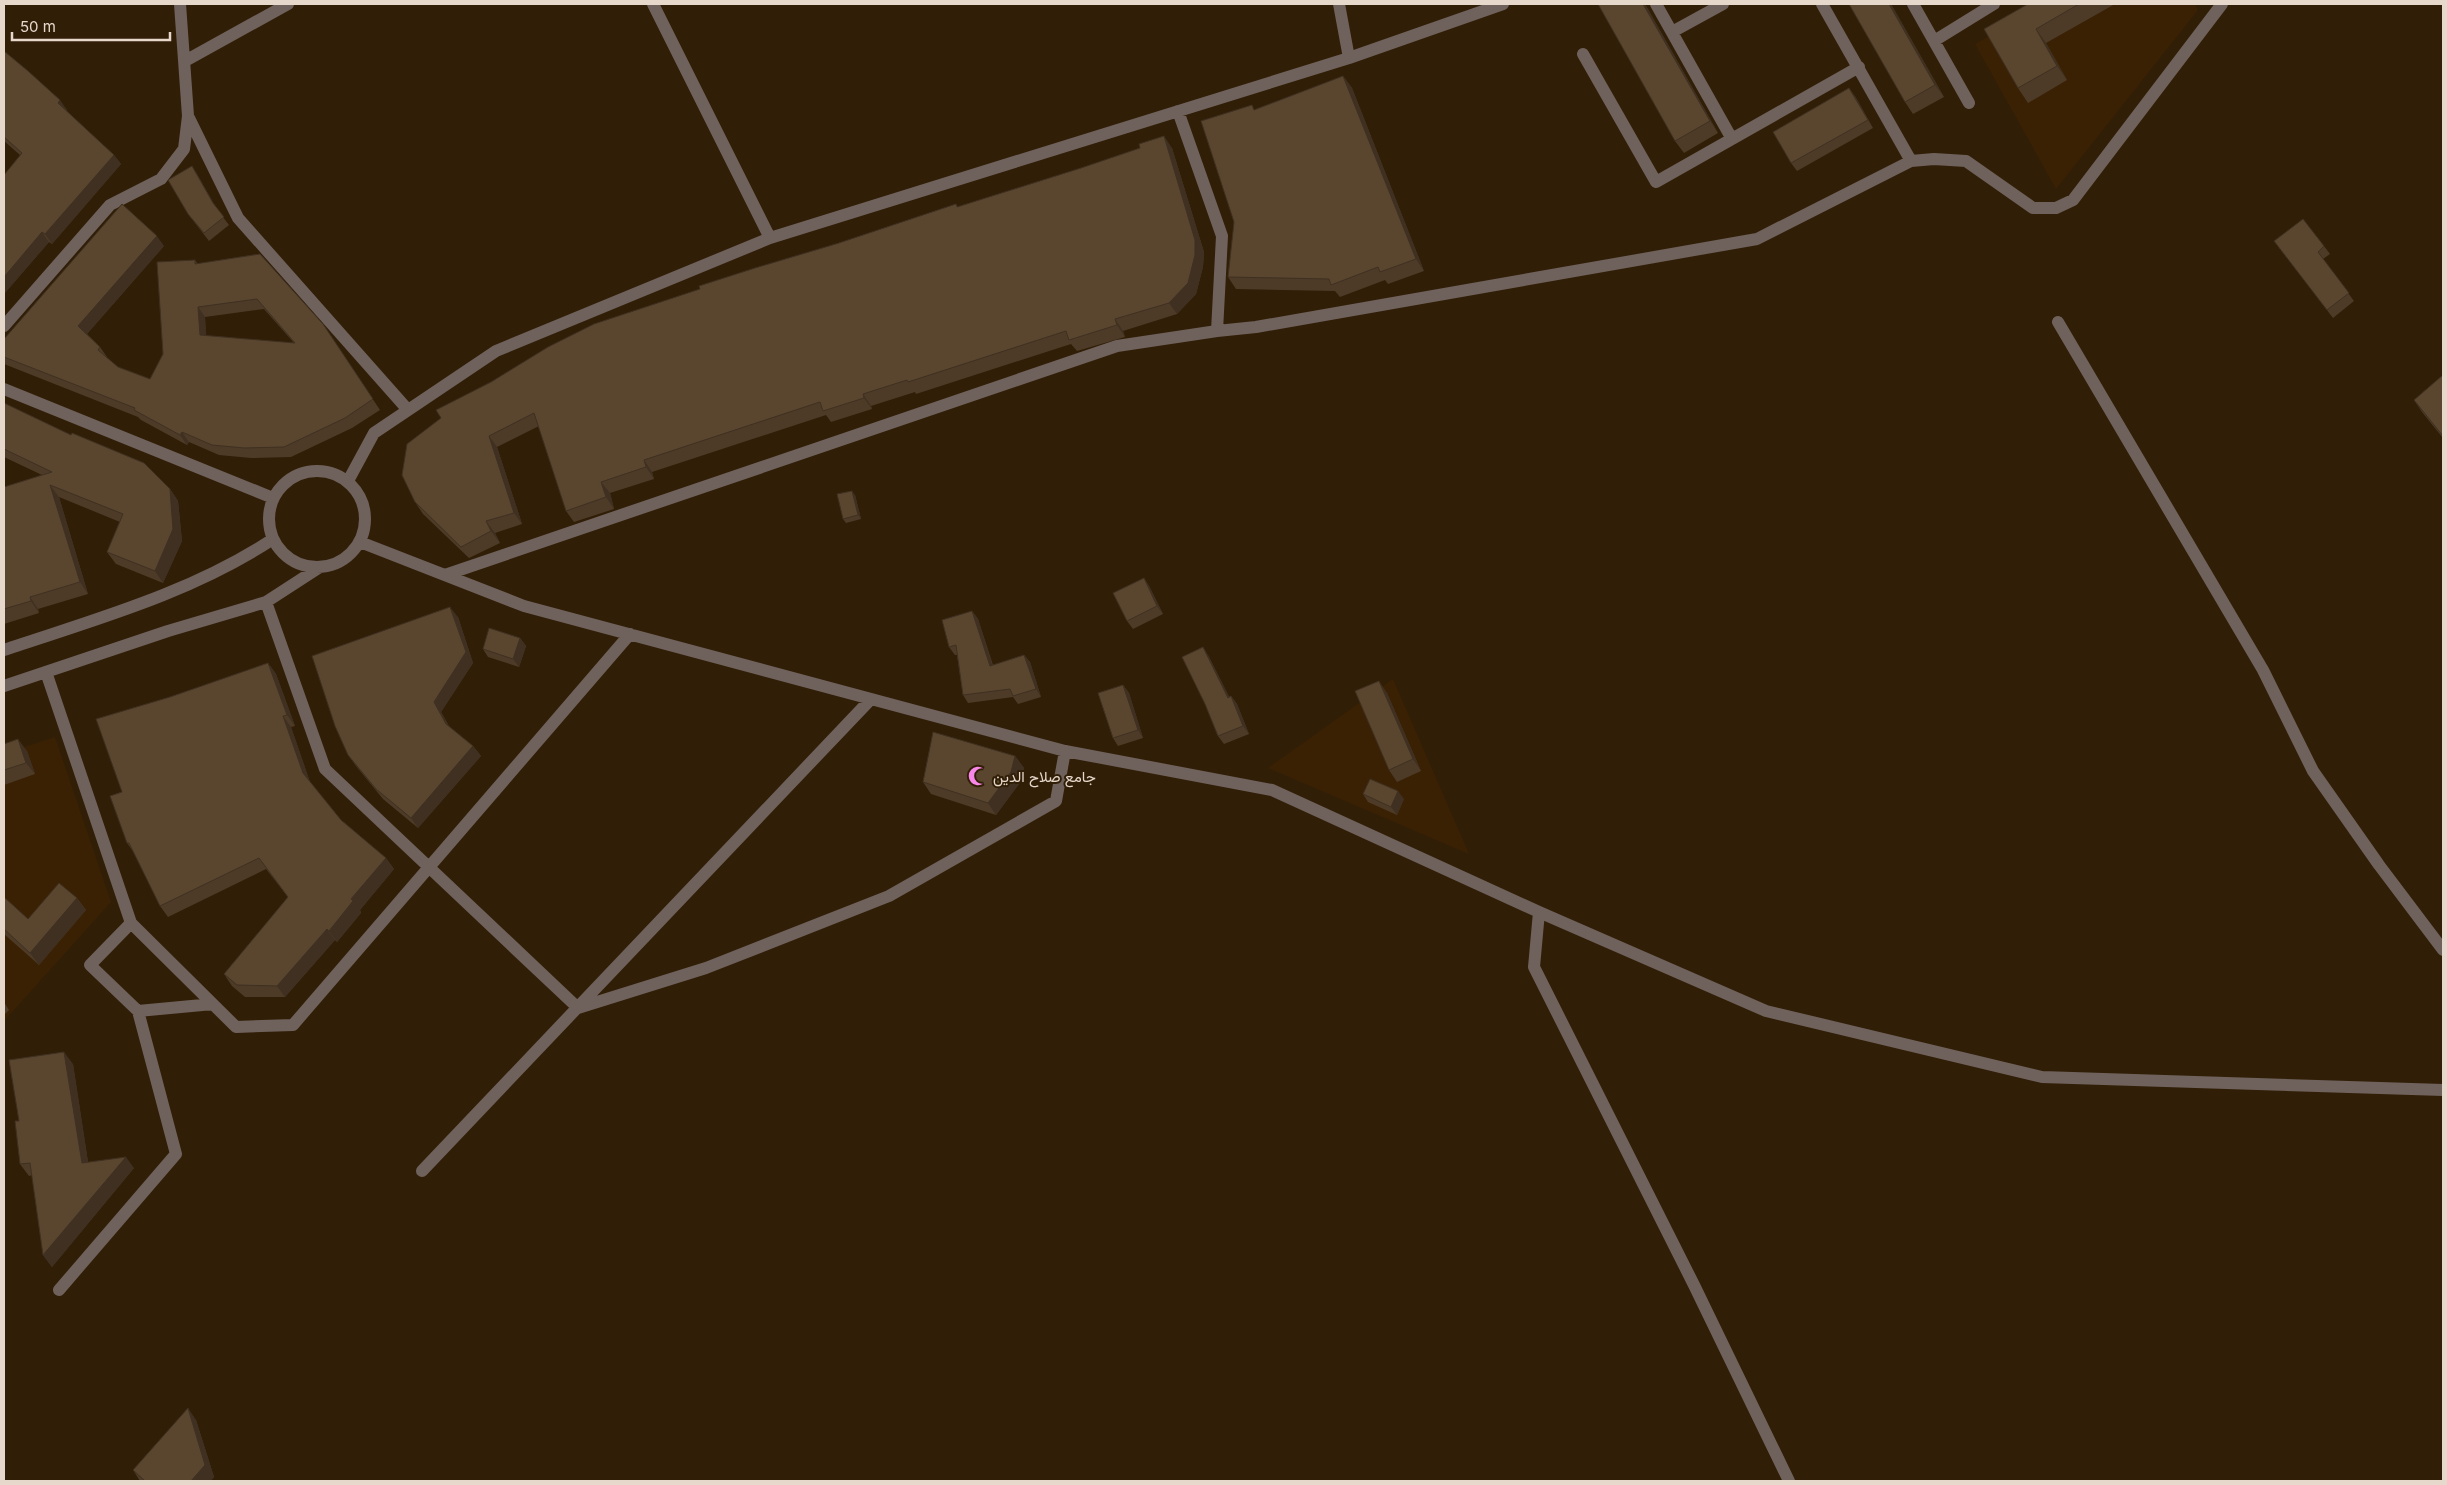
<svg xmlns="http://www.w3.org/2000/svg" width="2447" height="1485" font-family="Inter,Vazirmatn,sans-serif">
<rect width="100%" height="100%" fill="#311e07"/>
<path fill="#3a2104" d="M2047 4H2195L2198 10 2056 189 1975 44Z
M1393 679 1469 854 1268 768Z
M55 737 111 902 4 1021V754Z"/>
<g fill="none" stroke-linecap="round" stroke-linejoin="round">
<path stroke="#6f625c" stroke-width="12" d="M180 4 188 116 238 218 408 410
M653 4 770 238
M1339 4 1349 58
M1656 4 1732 139
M1822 4 1911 161
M1913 4 1969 103
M1672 32 1723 4
M1934 41 1994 4
M1583 54 1656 182 1859 67
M185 61 288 4
M2058 322 2263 670 2313 771 2379 865 2443 950
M4 326 110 205 161 179 184 149 188 116
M1217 331 1256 327 1757 239 1911 161 1934 159 1966 161 2033 208H2056L2073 200 2222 4
M4 389 273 498
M269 519a48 48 0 1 1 96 0a48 48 0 1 1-96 0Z
M348 481 374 433 496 351 770 238 1349 58 1503 4
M360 542 524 606 1065 751 1272 790 1539 912 1766 1011 2042 1077 2443 1090
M445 575 1117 346 1217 331 1222 236 1178 111
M266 602 325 769 578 1008 706 968 889 896 1056 801 1065 751
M4 650C96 619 191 593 273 539
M46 672 131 923 236 1027 293 1025 630 634
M4 686 168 631 266 602 320 567
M1539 912 1534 967 1694 1285 1789 1481
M131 923 90 965 138 1011
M422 1171 871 699
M59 1290 176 1154 138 1011 213 1004"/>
</g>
<path fill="#4d3b28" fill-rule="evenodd" d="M1645 4 1718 133 1684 153 1675 141Z
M1891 4 1944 97 1913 114 1905 102Z
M2028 4H2115L2046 43 2067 80 2028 103 2018 88Z
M4 51 67 110 66 111 114 155 121 164 52 244 49 242 4 294 20 155 4 141Z
M1343 76 1352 88 1424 271 1388 284 1385 280 1340 297 1335 291 1236 289 1228 277 1256 109Z
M1855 96 1873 128 1797 171 1791 163Z
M1172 148 1204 252 1203 267 1196 294 1177 314 1123 331 1125 337 1077 351 1071 344 916 394 915 392 871 406 872 409 831 422 826 415 652 472 654 479 610 493 614 509 574 522 566 511 539 426 497 447 522 524 495 533 500 543 469 558 423 514 415 502 402 475 839 243 956 204 958 207Z
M197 174 216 208 229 225 209 241 188 214Z
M2274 241 2324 246 2330 254 2323 259 2354 301 2333 318Z
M164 246 87 334 100 347 107 357V358L118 367 150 379 163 354 195 260 197 263 330 335 380 410 352 428 291 457 251 458 219 455 189 442 187 445 141 420 138 417 4 364V339ZM264 309 294 343 206 336 205 317Z
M2443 375V438L2422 412 2414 400Z
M4 403 170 489 178 501 182 541 163 583 116 564 107 552 120 522 59 497 88 594 38 609 39 613 4 624V487L42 475 4 457Z
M855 495 861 519 846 523 843 519Z
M1144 578 1149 586 1163 614 1133 629 1127 621Z
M972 611 978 619 993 665 1024 655 1030 662 1041 697 1018 704 1013 697 968 703 963 695 957 655H955L949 647Z
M458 617 473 663 441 712 449 726 473 746 481 756 418 828 383 799 356 766 348 755Z
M520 638 526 646 519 667 488 657 483 649Z
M1208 655 1229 697 1231 696 1237 704 1249 734 1224 744 1218 736Z
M268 663 276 674 295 726 291 727 310 782 341 820 386 858 394 869 360 910 361 913 337 942 335 940 285 997H245L232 986 224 974 288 897 266 869 168 917 160 906 135 854 127 843 122 792 170 697Z
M1123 685 1129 693 1143 738 1118 746 1113 738Z
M1387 693 1421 771 1397 782 1389 770Z
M4 744 27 751 35 774 4 785Z
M1015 756 1024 768 1019 784 996 815 931 794 923 782Z
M1363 794 1404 799 1397 815 1368 802Z
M4 897 28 919 77 898 86 910 39 965 4 934Z
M4 1002 9 1010 4 1015Z
M73 1064 88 1162 134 1168 52 1267 43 1255 32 1175 29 1176 20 1164 19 1121Z
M196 1420 214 1477 210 1481H140L133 1470Z"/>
<path fill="#3f3021" d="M1643 4H1645L1718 133 1710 121Z
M1889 4H1891L1944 97 1935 85Z
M2036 29 2046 43 2067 80 2057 66Z
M1343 76 1352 88 1424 271 1416 259Z
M1849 88 1855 96 1873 128 1868 120Z
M60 100 67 110 65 113 58 103Z
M1164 136 1172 148 1204 252 1203 267 1196 294 1177 314 1169 303Z
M114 155 121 164 52 244 45 234Z
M192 166 197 174 218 211 213 203Z
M42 232 49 242 4 294V277Z
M157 236 164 246 85 336 78 326Z
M198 307 205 317 207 346 200 335Z
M1115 319 1123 331 1125 337 1117 325Z
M863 394 871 406 872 409 864 398Z
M182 432 189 442 187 445 180 435Z
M489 436 497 447 522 524 514 513Z
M644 460 652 472 654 479 646 467Z
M601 482 610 493 614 509 606 497Z
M50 485 59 497 88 594 80 582Z
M170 489 178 501 182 541 163 583 155 571Z
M852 491 855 495 861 519 858 515Z
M486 521 495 533 500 543 491 531Z
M1144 578 1149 586 1163 614 1157 606Z
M30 597 38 609 39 613 31 601Z
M450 607 458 617 473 663 441 712 453 734 446 724 434 702Z
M972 611 978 619 995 674 990 666Z
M520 638 526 646 519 667 513 659Z
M1203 647 1208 655 1234 706 1228 698Z
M1024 655 1030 662 1041 697 1036 689Z
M268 663 276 674 295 726 287 715Z
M1379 681 1387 693 1421 771 1413 759Z
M1123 685 1129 693 1143 738 1138 730Z
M1231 696 1237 704 1249 734 1243 726Z
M283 716 291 727 311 785 303 773Z
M18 739 27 751 35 774 26 763Z
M473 746 481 756 418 828 411 818Z
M1015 756 1024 768 1019 784 996 815 988 803Z
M1398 791 1404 799 1397 815 1391 807Z
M386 858 394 869 360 910 361 913 337 942 329 931 351 899Z
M77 898 86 910 39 965 30 953Z
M327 929 335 940 285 997 277 986Z
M64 1052 73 1064 90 1175 82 1163Z
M126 1157 134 1168 52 1267 43 1255Z
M188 1408 196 1420 214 1477 210 1481H191Z"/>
<path fill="#5a452f" stroke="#3f3021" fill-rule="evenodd" d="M1598 4H1643L1710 121 1675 141Z
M1849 4H1889L1935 85 1905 102Z
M2028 4H2079L2036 29 2057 66 2018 88 1984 29Z
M4 51 28 71 60 100 58 103 114 155 45 234 42 232 4 277V175L22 153 4 137Z
M1343 76 1416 259 1380 272 1378 267 1331 285 1329 279 1228 277 1234 222 1201 121 1252 105 1254 110Z
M1849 88 1868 120 1791 163 1773 132Z
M1164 136 1195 240V255L1188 283 1169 303 1115 319 1117 325 1069 340 1066 331 908 382 907 380 863 394 864 398 823 411 820 402 644 460 646 467 601 482 606 497 566 511 534 413 489 436 514 513 486 521 491 531 461 547 415 502 402 475 407 444 441 418 436 410 491 382 548 347 594 324 700 289 699 286 755 268 839 243 956 204 957 207 1081 168 1140 148 1139 144Z
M192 166 213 203 224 217 204 233 188 214 168 180Z
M122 204 157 236 78 326 100 347 98 350 118 367 150 379 163 354 157 262 195 260V264L260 254 323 324 373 399 345 418 284 447 244 448 212 445 182 432 180 435 134 410 135 408 4 357V339ZM257 299 295 343 200 335 198 307Z
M2303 219 2324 246 2318 252 2349 293 2327 310 2274 241Z
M2443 375V436L2414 400Z
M4 403 71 435 72 433 144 463 170 489 173 529 155 571 107 552 123 514 50 485 80 582 30 597 31 601 4 609V487L52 472 4 449Z
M852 491 858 515 843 519 837 494Z
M1144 578 1157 606 1127 621 1113 593Z
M450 607 466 652 434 702 446 724 473 746 411 818 376 789 348 755 335 726 312 656Z
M972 611 990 666 1024 655 1036 689 1013 696 1010 689 963 695 956 645 949 647 942 620Z
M489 628 520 638 513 659 483 649Z
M1203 647 1228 698 1231 696 1243 726 1218 736 1205 704 1182 657Z
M268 663 287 715 283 716 303 773 341 820 386 858 351 899 353 901 329 931 327 929 277 986 237 985 224 974 288 897 259 858 160 906 129 843H127L110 796 122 792 96 719 170 697Z
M1379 681 1413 759 1389 770 1355 691Z
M1123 685 1138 730 1113 738 1098 693Z
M933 732 1015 756 1011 772 988 803 923 782Z
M18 739 26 763 4 770V744Z
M1370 779 1398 791 1391 807 1363 794Z
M59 883 77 898 30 953 4 929V897L28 919Z
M64 1052 82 1163 126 1157 43 1255 30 1163 20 1164 15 1121H19L9 1060Z
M188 1408 205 1465 191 1481H145L133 1470Z"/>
<defs>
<symbol id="mosque-bare" viewBox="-9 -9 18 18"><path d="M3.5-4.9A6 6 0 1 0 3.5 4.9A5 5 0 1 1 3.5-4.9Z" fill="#f987e9" stroke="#311e07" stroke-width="2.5" paint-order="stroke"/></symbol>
</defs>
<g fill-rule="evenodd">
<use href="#mosque-bare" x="964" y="762" width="28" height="28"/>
</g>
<g text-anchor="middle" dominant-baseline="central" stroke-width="4" stroke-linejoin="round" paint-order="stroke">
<g font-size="15" fill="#e6d8cb" stroke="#311e07" text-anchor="start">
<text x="993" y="776">جامع صلاح الدين</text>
</g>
</g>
<rect width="2447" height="1485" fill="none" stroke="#e6d8cb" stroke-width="10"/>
<path d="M12 32v8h158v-8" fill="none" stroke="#e6d8cb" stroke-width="2.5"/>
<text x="20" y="32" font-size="15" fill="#e6d8cb" stroke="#311e07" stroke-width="4" paint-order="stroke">50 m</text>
</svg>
